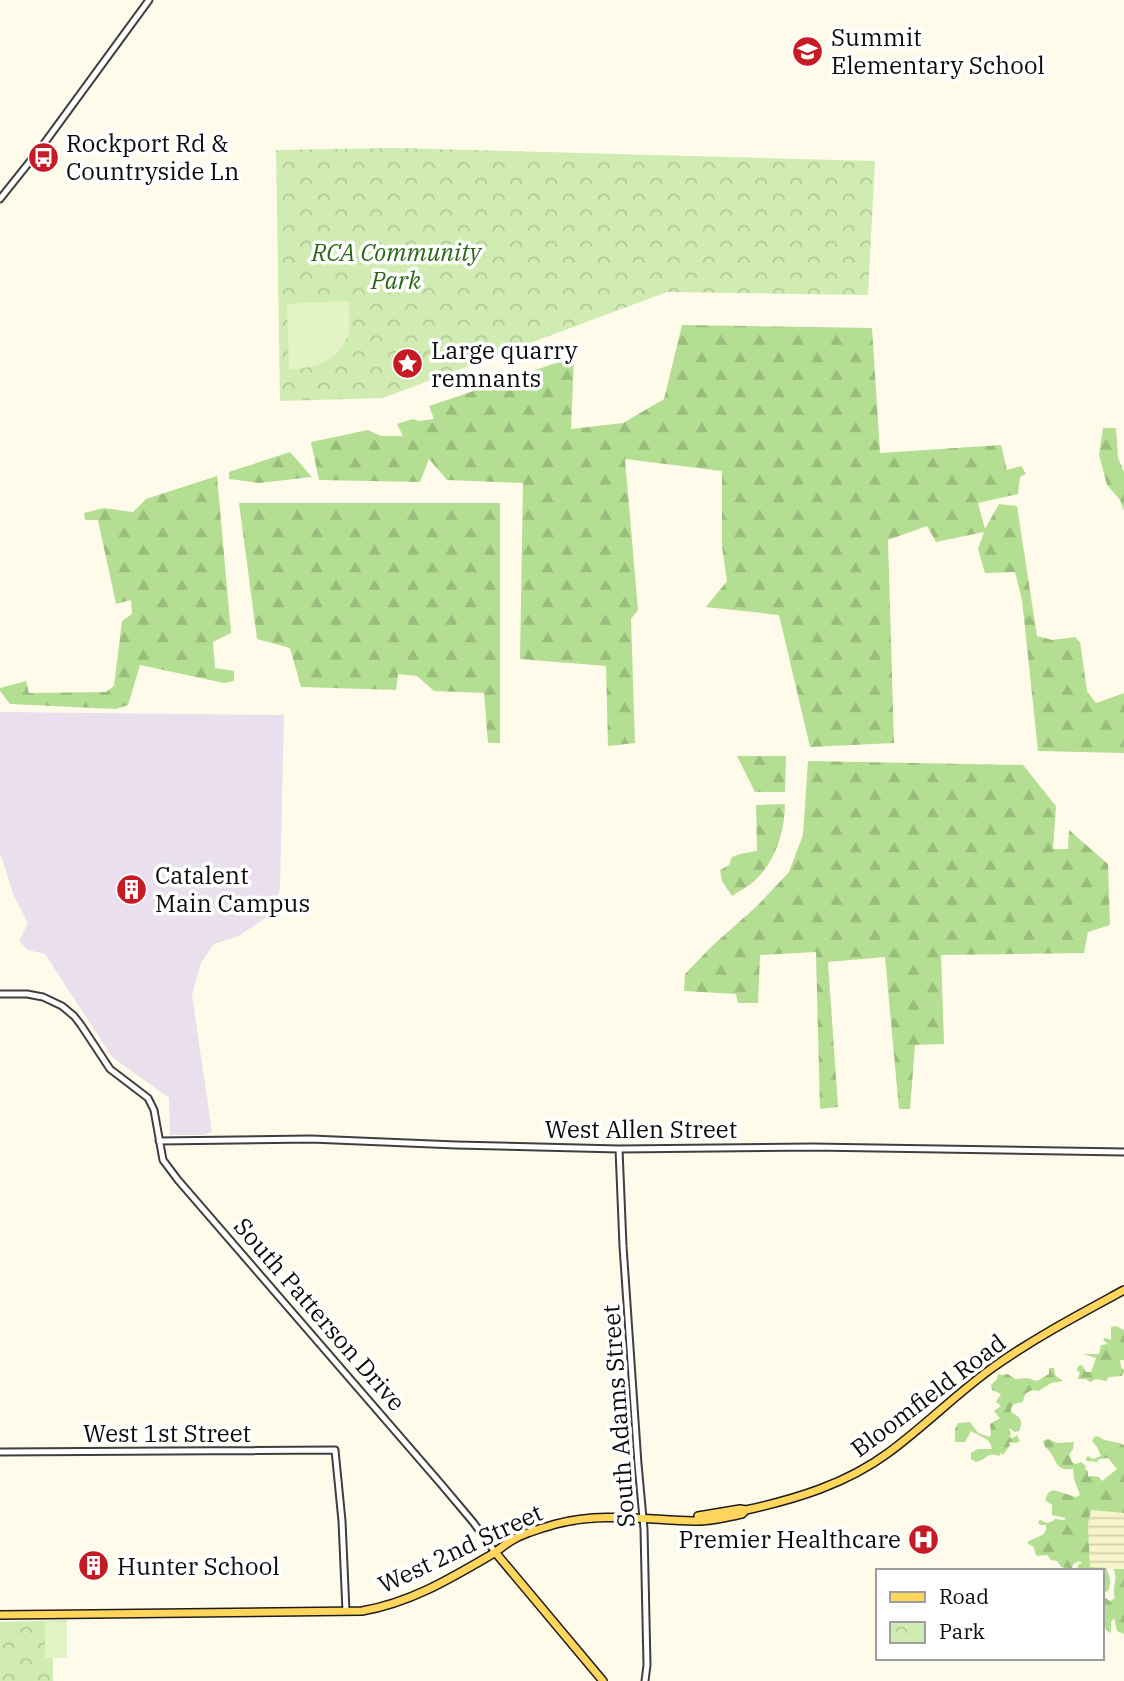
<svg xmlns="http://www.w3.org/2000/svg" width="1124" height="1681" font-family="'IBM Plex Serif',serif">
<defs>
<pattern id="farmland-rules" width="6" height="5" patternUnits="userSpaceOnUse" patternTransform="scale(1.75)"><rect width="6" height="5" fill="#f7f3ca"/><path d="M0 2.5h6" fill="none" stroke="#d3cfac"/></pattern>
<pattern id="forest-firs" width="22" height="20" patternUnits="userSpaceOnUse" patternTransform="scale(1.75)"><rect width="22" height="20" fill="#b4de91"/><path d="M5 1l3.5 6h-7zM16 11l3.5 6h-7z" fill="#9abd7c"/></pattern>
<pattern id="park-crowns" width="20" height="18" patternUnits="userSpaceOnUse" patternTransform="scale(1.75)"><rect width="20" height="18" fill="#d1ecb2"/><path d="M2 6a3 3 0 1 1 6 0M12 15a3 3 0 1 1 6 0" fill="none" stroke="#b2c998"/></pattern>
</defs>
<rect width="100%" height="100%" fill="#fffbeb"/>
<path fill="#eadfec" d="M0 712 284 715 280 889 272 913 239 936 214 944 201 963 192 995 212 1132 203 1135H170L169 1098 112 1057 45 954 28 950 19 941 28 923 14 896 0 853Z"/>
<path fill="url(#farmland-rules)" d="M1091 1510 1124 1513V1569L1090 1568 1088 1524Z"/>
<path fill="url(#forest-firs)" d="M682 325 872 328 880 453 1001 445 1007 470 1021 466 1026 474 1020 477 1018 494 978 503 985 529 999 504 1017 506 1037 636 1052 640 1075 637 1080 642 1087 691 1096 703 1124 693V753L1038 751 1022 600 1015 572 985 573 978 549 984 532 936 542 927 526 888 540 894 743 810 747 779 615 706 607 727 581 722 547V471L625 459 638 610 631 619 635 743 608 746 606 666 520 659 523 483 447 480 429 459 420 482 319 480 311 442 368 430 381 436H403L397 424 413 419 419 421 434 419 429 406 574 357 571 429 623 423 664 399Z
M1103 428H1116L1118 458 1124 472V511L1120 500 1107 485 1099 455Z
M290 452 312 477 259 483 229 479V472Z
M217 476 231 633 213 642 215 668 234 671V681L224 683 140 665 128 705 116 709 10 704 0 691V688L26 681 29 693 106 692 114 686 122 621 132 614 131 600 116 604 98 520H85L84 513 104 508 133 512 146 499Z
M239 503H500V743H488L484 693 434 691 417 676 398 674 396 690 301 687 290 648 257 639Z
M737 756H786L785 792H755Z
M808 761 1023 765 1056 806 1053 849H1068L1069 830 1108 864 1110 925 1088 932 1084 953 941 955 944 1044 915 1045 910 1109H899L885 957 828 962 838 1107 820 1109 816 952 760 955 758 1003H738L736 994 684 991 685 974 712 946 757 906 789 872 803 835Z
M785 804C785 833 774 865 751 884 745 888 738 892 732 896L722 881 720 870 729 865 732 857 740 854 757 851 756 805Z
M1116 1326 1124 1330V1360H1120L1121 1367 1124 1370 1122 1376 1109 1377 1106 1381 1096 1379 1090 1382 1086 1379H1078L1080 1372 1077 1371V1368L1080 1365 1083 1366 1086 1372H1091L1096 1358 1083 1354H1099L1101 1345 1108 1344 1103 1340 1105 1338 1111 1340V1327Z
M1049 1368H1054L1055 1375 1063 1381 1051 1383 1039 1391 1032 1390 1025 1394 1023 1402 1014 1404 1011 1408V1412C1020 1417 1024 1421 1019 1431L1015 1432 1009 1428 1011 1434 1009 1437 1013 1438 1017 1435 1020 1441 1016 1443 1009 1442 1010 1445 1003 1455 1001 1453 999 1456C987 1451 988 1459 976 1462L971 1459V1453L978 1449H992C990 1437 980 1437 971 1431L965 1442H955V1429L958 1423 970 1422 978 1433 990 1437 991 1434 990 1424 1000 1418 994 1411 1001 1406 996 1402 1001 1394 992 1390 991 1385 997 1379 998 1374 1002 1375 1008 1374 1015 1379 1027 1378 1037 1381 1049 1374Z
M1098 1436C1105 1443 1115 1440 1124 1445V1513L1091 1510 1088 1524 1090 1567 1106 1568C1110 1576 1112 1583 1108 1591L1101 1594V1571H1077L1078 1565 1082 1563 1079 1561 1073 1564 1072 1569 1061 1567 1057 1561 1051 1560 1047 1555 1037 1556 1035 1553 1034 1547 1027 1543C1034 1536 1048 1538 1046 1525H1040L1038 1522 1040 1520 1047 1523 1053 1521 1055 1519 1064 1520 1066 1518 1052 1515V1505L1045 1500 1048 1493 1053 1490 1076 1497 1080 1495 1074 1479 1073 1469C1056 1471 1058 1463 1050 1452 1043 1443 1047 1452 1043 1441L1048 1439 1057 1443 1074 1442 1073 1449 1069 1455 1073 1463 1076 1464 1081 1462 1086 1466 1085 1469 1088 1471V1477L1090 1476 1099 1477 1102 1481 1117 1469 1108 1458 1099 1459 1097 1462 1086 1461V1458L1088 1456 1093 1459 1101 1456 1097 1447 1092 1441 1094 1437Z
M1113 1569H1124V1634L1117 1631 1114 1618 1111 1622V1632L1110 1633 1106 1630 1104 1622 1101 1617V1595L1110 1601 1115 1598C1111 1588 1119 1578 1113 1569Z"/>
<path fill="url(#park-crowns)" d="M396 148 875 161 868 295 667 292 383 398 280 401 276 150Z
M67 1620V1658H53V1681H0V1622Z"/>
<path fill="#e3f3c5" d="M349 301C349 311 351 325 348 335 338 362 314 368 289 370L287 306 294 303Z
M45 1622H67V1658H45Z"/>
<g fill="none" stroke-linecap="round" stroke-linejoin="round">
<defs>
<path id="tertiary" d="M0 199 43 145 149 0
M0 994H27L43 997 62 1006 74 1016 81 1025 110 1069 148 1098 154 1110 163 1160 178 1180 441 1484 473 1522 495 1552
M159 1141 311 1139 456 1145 619 1149 813 1147 1124 1152
M619 1149 623 1246 638 1464 644 1529 647 1665 645 1681
M0 1452 335 1450 342 1521 346 1611"/>
<path id="primary" d="M698 1516 740 1509 746 1510
M495 1552 603 1681
M0 1615 362 1611C409 1603 448 1580 489 1556 498 1551 506 1543 516 1538 528 1532 542 1528 556 1524 600 1512 649 1520 694 1521 710 1522 727 1517 742 1514L746 1510C796 1499 846 1484 888 1453 925 1426 958 1392 995 1366 1036 1337 1080 1314 1124 1290"/>
</defs>
<use href="#tertiary" stroke="#3f3f3f" stroke-width="9"/>
<use href="#primary" stroke="#1d1d1d" stroke-width="10"/>
<use href="#tertiary" stroke="#fff" stroke-width="5"/>
<use href="#primary" stroke="#ffd55b" stroke-width="7"/>
</g>
<defs>
<symbol id="school-disc" viewBox="-11 -11 22 22"><circle r="9.5" fill="#c61b25" stroke="#fff"/><path d="M0-5L7-2L0 1L-7-2ZM-4 1L0 2.5L4 1V4Q0 6-4 4Z" fill="#fff"/></symbol>
<symbol id="bus-disc" viewBox="-11 -11 22 22"><circle r="9.5" fill="#c61b25" stroke="#fff"/><path d="M-5-6H5V4H4V6H2V4H-2V6H-4V4H-5ZM-3.5-4V0h7V-4ZM-3.5 1.2v1.5H-2V1.2ZM2 1.2v1.5H3.5V1.2Z" fill="#fff"/></symbol>
<symbol id="sight-disc" viewBox="-11 -11 22 22"><circle r="9.5" fill="#c61b25" stroke="#fff"/><path d="M0-6L1.8-2.2L6-1.7L2.9 1.2L3.7 5.4L0 3.3L-3.7 5.4L-2.9 1.2L-6-1.7L-1.8-2.2Z" fill="#fff"/></symbol>
<symbol id="building-disc" viewBox="-11 -11 22 22"><circle r="9.5" fill="#c61b25" stroke="#fff"/><path d="M-4-6H4V6H1V3H-1V6H-4ZM-2.5-4.3h1.7v1.8h-1.7ZM.8-4.3h1.7v1.8H.8ZM-2.5-1h1.7V.8h-1.7ZM.8-1h1.7V.8H.8Z" fill="#fff"/></symbol>
<symbol id="hospital-disc" viewBox="-11 -11 22 22"><circle r="9.5" fill="#c61b25" stroke="#fff"/><path d="M-5-5h3v3.5h4V-5h3V5h-3V1.5h-4V5h-3Z" fill="#fff"/></symbol>
</defs>
<g fill-rule="evenodd">
<use href="#school-disc" x="790" y="34" width="35" height="35"/>
<use href="#bus-disc" x="26" y="140" width="35" height="35"/>
<use href="#sight-disc" x="390" y="346" width="35" height="35"/>
<use href="#building-disc" x="114" y="872" width="35" height="35"/>
<use href="#hospital-disc" x="906" y="1522" width="35" height="35"/>
<use href="#building-disc" x="76" y="1548" width="35" height="35"/>
</g>
<g text-anchor="middle" dominant-baseline="central" stroke-width="7" stroke-linejoin="round" paint-order="stroke">
<g font-size="24" fill="#0c0c0c" stroke="#fff" text-anchor="start">
<text x="831" y="37">Summit<tspan x="831" dy="28">Elementary School</tspan></text>
<text x="66" y="143">Rockport Rd &amp;<tspan x="66" dy="28">Countryside Ln</tspan></text>
<text x="431" y="350">Large quarry<tspan x="431" dy="28">remnants</tspan></text>
<text x="155" y="875">Catalent<tspan x="155" dy="28">Main Campus</tspan></text>
<text x="901" y="1539" text-anchor="end">Premier Healthcare</text>
<text x="117" y="1566">Hunter School</text>
</g>
<g font-size="24" font-style="italic" fill="#2a6818" stroke="#fff">
<text x="396" y="252">RCA Community<tspan x="396" dy="28">Park</tspan></text>
</g>
<g font-size="24" fill="#0c0c0c" stroke="#fff">
<text x="641" y="1129">West Allen Street</text>
<text transform="translate(320 1314) rotate(49)">South Patterson Drive</text>
<text transform="translate(928 1395) rotate(-37)">Bloomfield Road</text>
<text transform="translate(618 1416) rotate(-94)">South Adams Street</text>
<text x="167" y="1433">West 1st Street</text>
<text transform="translate(460 1548) rotate(-25)">West 2nd Street</text>
</g>
</g>
<rect x="876" y="1569" width="228" height="91" fill="#ffffff" stroke="#9e9e9e" stroke-width="2"/>
<rect x="890" y="1592" width="35" height="10" fill="#ffd55b" stroke="#9e9e9e" stroke-width="2"/>
<text x="939" y="1604" font-size="21" fill="#0c0c0c">Road</text>
<rect x="890" y="1622" width="35" height="21" fill="url(#park-crowns)" stroke="#9e9e9e" stroke-width="2"/>
<text x="939" y="1639" font-size="21" fill="#0c0c0c">Park</text>
</svg>
